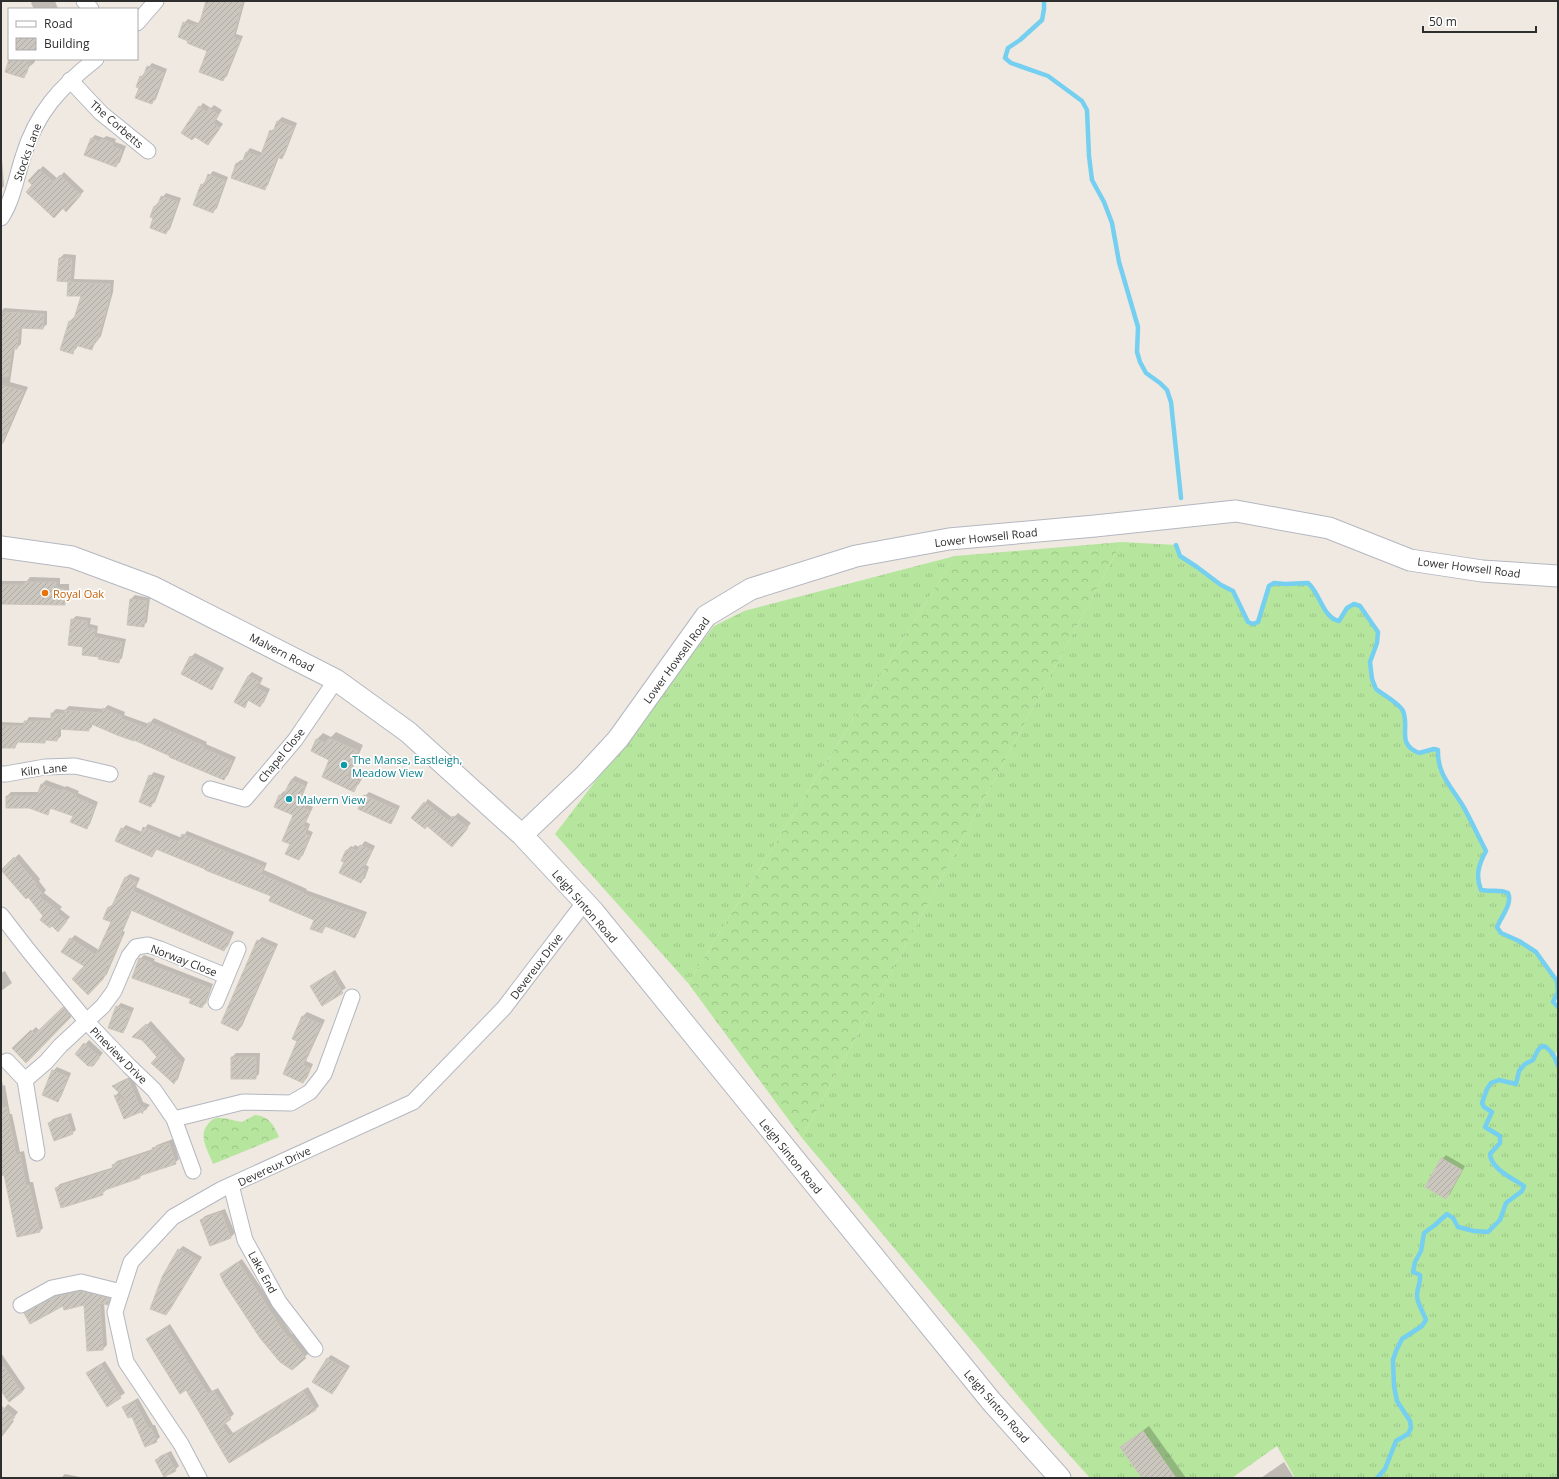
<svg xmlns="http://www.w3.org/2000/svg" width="1559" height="1479" font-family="'Open Sans',sans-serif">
<defs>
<pattern id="grass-tufts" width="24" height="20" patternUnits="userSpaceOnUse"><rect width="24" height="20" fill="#b6e59e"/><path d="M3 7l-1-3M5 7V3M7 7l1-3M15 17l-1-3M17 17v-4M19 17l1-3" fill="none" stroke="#9dc588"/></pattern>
<pattern id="forest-crowns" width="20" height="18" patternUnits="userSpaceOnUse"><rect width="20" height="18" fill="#b6e59e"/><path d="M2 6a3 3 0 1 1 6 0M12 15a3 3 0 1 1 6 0" fill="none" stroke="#9dc588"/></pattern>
<pattern id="building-hatch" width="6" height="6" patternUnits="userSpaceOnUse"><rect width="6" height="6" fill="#cbc7bf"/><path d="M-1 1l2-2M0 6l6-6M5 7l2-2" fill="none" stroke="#afaba4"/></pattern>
</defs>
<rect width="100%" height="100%" fill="#efe9e1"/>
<path fill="url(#grass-tufts)" d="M1122 542 1176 545 1180 556 1198 567 1221 585 1233 591 1248 622 1253 624 1258 622 1269 586 1274 583 1285 584 1308 583C1319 593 1323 618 1339 621L1347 608 1354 604 1360 606 1378 632 1377 643 1370 662 1372 679 1376 689C1384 695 1395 701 1401 708 1414 723 1393 743 1420 753L1434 749 1438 750C1437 777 1453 787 1464 809 1472 823 1478 837 1486 851 1479 864 1475 875 1481 890 1490 892 1500 889 1508 893 1513 903 1501 917 1497 927L1501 933 1519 941 1536 952 1546 966 1557 981 1558 992 1553 1002 1558 1007V1052L1553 1054 1558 1066V1478H1295L1277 1446 1232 1478H1090L1045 1428 802 1138Z
M955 556 688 983 555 834 714 626 744 611Z"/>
<path fill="url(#forest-crowns)" d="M1122 542 802 1138 688 983 955 556Z
M255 1115C269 1116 274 1125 279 1137L213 1164C208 1150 197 1135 209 1123 211 1120 216 1117 220 1118 227 1118 235 1121 242 1122Z"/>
<path fill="#0003" d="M33 1H55L58 9H34L31 3Z
M207 1H245L236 34 243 36 227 76 223 80 208 51 184 23 188 19 198 23 200 20 202 21Z
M10 59H36L34 63 29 67 27 73 23 77Z
M152 63 167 69 156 99 152 103 141 88V77Z
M203 103 211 108 214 105 222 110 216 119 223 124 208 144 200 107Z
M1 116 2 135 1 136Z
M282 117 297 123 285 154 282 158 279 157 268 185 264 189 232 177 237 163 241 160H244L247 152 250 148 263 153 271 131 275 128 278 121Z
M95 135 104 138 106 136 116 139 115 142 126 146 120 162 116 166 91 139Z
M1 146 4 186 1 189Z
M43 166 58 179 64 172 84 191 66 210 29 181Z
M213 171 228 177 217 208 213 212 202 185Z
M166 193 181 198 170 229 166 233 152 216 155 206Z
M64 254 76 255 74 279 114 280 113 292 101 336 91 349 78 345 76 349 72 352 70 321 74 317 75 318 82 295 69 282 70 281 58 280 60 258Z
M4 308 47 311V324L43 328 22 327 21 344 17 348H15L10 382 28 387 4 442 1 445V312Z
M30 577 60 578V584H69V600L64 604 1 603V581H27Z
M135 595 150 598 147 622 143 626 131 599Z
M76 616 91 618 90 624 98 626 97 633 126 639 122 658 118 662 100 656 84 646 72 620Z
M195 653 224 668 215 684 212 688 191 657Z
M252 672 263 678 260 684 270 689 264 702 260 706 249 700 244 706 248 676Z
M108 705 125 712 124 715 149 724 154 718 207 742 206 744 236 757 228 775 224 779 134 739 92 723V727L88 730 61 728V736L57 740 47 739 44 742 19 741 15 747 1 746V722L25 723 29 717 52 718V713L56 709 65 710 69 706 104 709Z
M336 732 363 745 352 770 364 775 359 784 353 790 331 760 312 751 317 739 323 733 331 737Z
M154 772 165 776 155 802 151 805 150 776Z
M295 776 308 782 302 797 309 800 307 804 313 807 306 822 310 824 308 830 313 832 303 855 299 859 291 844 295 815 275 807 280 795 284 791 286 792 291 780Z
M46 780 65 787 67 786 79 791 78 793 98 802 90 824 86 828 74 816 52 807 47 814 7 796 11 792H39L42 784Z
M369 792 400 806 394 819 391 823 365 796Z
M428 799 453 818 458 813 471 823 452 846 425 803Z
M148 824 182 838 187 831 267 863 264 870 307 889 306 890 367 912 358 933 354 937 327 925 322 932 315 920 273 896 158 848 152 856 122 829 126 825 142 832Z
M365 841 375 846 366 865 369 867 365 878 361 882 345 861 343 860 347 850 351 846 353 847 355 845 360 847Z
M19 854 40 879 39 881 46 890 44 893 62 907 60 909 70 917 62 926 44 916 28 895 2 870Z
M130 874 140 878 136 887 234 932 228 946 224 950 132 910 123 931 125 932 107 974 88 994 86 966 71 939 75 935 99 950 112 921 109 907 113 904H114L126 877Z
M262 937 278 944 242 1026 238 1030 258 941Z
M144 955 155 959 154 961 213 984 206 1003 202 1007 140 959Z
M335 970 346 988 322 1004 311 986Z
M5 971 12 983 1 991V973Z
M121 1003 134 1008 126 1028 123 1032 117 1007Z
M67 1004 74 1013 26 1062 14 1048 36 1027 40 1031Z
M307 1012 325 1020 306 1061 313 1064 307 1078 303 1082 299 1041 293 1038 303 1016Z
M151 1021 185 1059 178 1079 174 1083 158 1057 142 1039 134 1037Z
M89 1040 103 1053 96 1061 76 1054Z
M236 1053H260L259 1074 255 1078 232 1057Z
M57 1067 71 1073 61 1097 58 1100 53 1071Z
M132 1076 143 1102 150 1105 143 1112 115 1096 119 1092 113 1086 117 1083Z
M1 1077 3 1086 5 1085 10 1114H12L20 1152 24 1151 30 1182H33L43 1228 39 1232 1 1166Z
M71 1113 76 1130 72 1133 49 1123 53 1119Z
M173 1139 179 1159 175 1163 143 1174 140 1177 106 1188V1190L103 1193 101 1186 102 1194 56 1188 60 1184 114 1167 113 1165 117 1161 153 1149 157 1145Z
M1446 1155 1465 1166 1450 1194 1446 1198 1442 1159Z
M225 1209 235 1233 231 1237 210 1245 201 1220 205 1216Z
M183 1246 202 1257 170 1310 166 1314 162 1278 179 1250Z
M242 1259 292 1334 293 1333 309 1353 292 1368 221 1274Z
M85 1288 113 1295 111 1300 108 1304 104 1303 107 1345 103 1349 88 1350 85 1303 63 1305 26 1313 30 1310 60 1293Z
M170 1324 212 1391 218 1388 234 1414 225 1422 233 1433 308 1387 319 1406 315 1410 229 1462 186 1389 148 1339Z
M1 1353 25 1388 22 1392 1 1389Z
M331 1355 350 1366 336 1389 332 1393 327 1359Z
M105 1361 125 1393 107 1405 88 1373Z
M138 1398 153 1425H155L160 1437 156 1441 123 1407Z
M8 1404 18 1412 12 1420 14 1421 1 1438V1412Z
M1149 1426 1186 1478H1143L1121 1447Z
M171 1451 179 1466 175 1470 156 1460 160 1456Z
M1284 1462 1294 1478H1261Z
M65 1474 85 1478H61Z"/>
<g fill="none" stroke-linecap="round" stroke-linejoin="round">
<path stroke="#75cff0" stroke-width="4.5" d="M1044 1V9L1042 20 1020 40 1008 48 1005 58 1011 63 1048 76 1082 101 1087 110 1089 156 1092 180 1104 202 1112 223 1119 262 1138 327 1137 352 1140 362 1146 373 1160 383 1167 390 1171 402 1181 498
M1176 545 1180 556 1197 567 1221 585 1233 591 1248 622 1253 624 1258 622 1269 586 1274 583 1285 584 1308 583C1320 593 1323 618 1339 621L1347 608 1354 604 1360 606 1378 632 1377 643 1370 662 1372 679 1376 689C1382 694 1400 704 1403 711 1410 728 1396 744 1419 753L1434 749 1438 750C1437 774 1451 786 1463 806 1471 820 1478 836 1486 851 1479 864 1475 875 1481 890 1490 892 1500 889 1508 893 1513 903 1501 917 1497 927L1501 933 1519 941 1536 952 1546 966 1557 981 1558 992 1553 1002 1558 1007
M1377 1478 1385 1469 1396 1441 1408 1434 1411 1428 1410 1421 1397 1401 1394 1386 1393 1360 1396 1351 1402 1339 1422 1326 1426 1320C1423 1311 1417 1304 1417 1295 1417 1287 1421 1283 1420 1275L1413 1272 1415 1262 1421 1251 1424 1233 1435 1225 1447 1214 1453 1218 1458 1227 1474 1231 1488 1232 1500 1220 1506 1203 1522 1191 1524 1186C1512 1178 1491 1169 1490 1154L1500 1143V1136L1485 1127 1492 1112 1484 1107 1482 1103 1487 1089 1491 1083 1499 1080 1516 1084 1519 1071 1525 1064 1533 1060 1538 1050 1542 1046 1546 1047 1553 1054 1558 1066"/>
</g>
<path fill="url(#building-hatch)" stroke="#cbc5ba" d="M206 1H243L233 37 240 40 223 81 199 72 207 51 187 43 188 41 178 37 183 22 194 26 195 24 199 25Z
M9 59H30L24 78 5 72Z
M147 66 164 73 152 104 135 98 139 88 136 87 140 76 143 77Z
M199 106 207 112 209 108 219 115 213 123 220 128 208 145 195 137 192 140 181 133Z
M277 121 294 127 282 159 277 157 265 190 231 178 236 163 241 165 246 152 260 157 270 130 273 132Z
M91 138 100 142 102 139 113 143 112 146 122 150 116 167 84 155Z
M39 169 53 182 60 175 81 195 66 212 63 208 54 218 26 192 32 185 28 181Z
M208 174 225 181 213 213 193 205 201 184 204 185Z
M161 196 178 202 166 234 150 228 153 218 150 217 154 206 157 207Z
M59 258 72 259 70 282 57 281Z
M68 282 110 284V297L97 341 95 340 92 350 75 345 73 354 60 350 69 321 73 322 81 296H67Z
M1 312 44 314 43 329 19 328 17 349H12L8 377 1 376Z
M1 385 24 391 1 445Z
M25 582H56V588L65 589V605L1 604V585H25Z
M130 599 147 601 144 627 127 625Z
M71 619 87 621V628L95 629 94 637 122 642 119 663 98 659 99 657 82 655 83 647 68 645Z
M190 656 221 672 212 690 181 674Z
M248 676 260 682 257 688 267 693 260 707 248 700 245 708 234 702Z
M103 708 122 716 120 718 146 728 149 722 204 746 203 748 232 761 224 780 169 757 170 756 134 740V741L117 735 89 723V731L58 729 57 741 45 740V743L16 742 15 748H1V726H24V721H51V713L68 714 64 712V710L102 713Z
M329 738 358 751 347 776 359 781 354 792 322 777 329 760 311 751 316 739 326 743Z
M149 775 161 780 151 807 139 802Z
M291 780 305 786 299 801 306 804 304 808 310 811 303 826 307 828 305 834 310 836 299 860 285 854 290 844 282 841 293 815 274 807 279 795 283 796Z
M41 784 61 791 62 789 76 795 75 797 95 806 87 829 70 822 73 816 50 808 48 815 29 808H6V796H37Z
M364 795 397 810 391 824 358 809Z
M424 802 449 821 453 816 468 828 452 847 427 826 425 829 411 818Z
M143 827 179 842 182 834 264 867 261 874 304 893 303 894 364 915 355 938 325 926 322 933 310 929 314 920 269 901 271 896 205 870V869L156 849 152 857 115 841 121 828 140 836Z
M360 845 372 850 363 869 366 870 361 883 339 873 344 862 341 861 346 850 349 851 351 848 357 851Z
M14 857 37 884 35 885 43 894 40 897 59 912 57 913 67 921 58 932 52 926 50 928 40 920 43 916 28 897 26 899 1 870Z
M125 877 137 882 133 891 231 936 224 951 131 910 120 935 122 936 103 979 88 995 72 979 84 966 61 952 70 938 96 955 111 922 103 919 108 907 111 908Z
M257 940 275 948 238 1031 221 1023Z
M139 958 152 963 151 965 210 988 202 1008 189 1003 191 999 132 978Z
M331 973 343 993 322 1006 310 986Z
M116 1006 131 1012 123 1033 108 1028Z
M63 1007 71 1017 26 1063 12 1048 31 1030 35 1034Z
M302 1016 321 1024 303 1065 310 1068 303 1083 283 1074 297 1041 292 1039Z
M146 1024 182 1063 174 1084 151 1063 157 1057 142 1040 132 1037Z
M84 1043 100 1057 93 1066H88L75 1054Z
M231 1057H256V1079H231Z
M52 1070 68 1077 58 1102 42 1095Z
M128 1079 140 1106 147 1109 142 1111 143 1114 141 1112 124 1119 114 1095 129 1102 112 1086Z
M7 1107 16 1155 20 1154 26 1186 29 1185 40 1232 17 1237 4 1175 1 1176V1108Z
M67 1116 73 1134 54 1141 48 1123Z
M169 1143 176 1164 139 1176 140 1178 102 1191 103 1195 61 1208 55 1188 113 1169 112 1165 153 1151 152 1148Z
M1441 1158 1462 1170 1446 1199 1425 1187Z
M221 1212 231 1238 210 1246 200 1220Z
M178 1249 199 1261 166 1315 150 1309 162 1277Z
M238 1262 287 1337 288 1336 306 1358 292 1370 280 1362 260 1338 224 1283 220 1274Z
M81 1291 110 1298 108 1305 100 1303 103 1350 87 1351 84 1305 64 1310 63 1306 30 1324 24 1313 55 1297Z
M166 1327 208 1394 214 1391 231 1419 222 1426 229 1436 303 1391 316 1410 229 1463 186 1390 180 1394 146 1339Z
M327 1358 347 1370 332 1394 312 1382Z
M1 1362 22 1392 9 1402 1 1391Z
M101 1364 121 1398 107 1407 86 1373Z
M134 1401 149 1429 151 1428 157 1442 145 1447 132 1417 128 1418 122 1407Z
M1 1406 15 1417 1 1434Z
M1143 1431 1176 1478H1142L1120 1447Z
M167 1454 176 1471 164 1477 155 1460Z"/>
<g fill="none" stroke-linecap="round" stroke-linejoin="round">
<defs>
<path id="street" d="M84 1 91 9
M137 23 156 1
M70 80 101 113 148 151
M1 218C13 200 16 178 23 157 36 113 60 87 96 59
M1 774H6L45 767 75 766 110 774
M210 789 245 799 295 740 336 680
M1 915 28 950 87 1022 129 1066 154 1090 174 1119 193 1171
M216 1002 238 949
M7 1061 25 1080
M174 1119 243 1102 291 1103 310 1092 324 1074 352 997
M37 1153 25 1080 46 1062 60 1046 103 1006 114 991 129 956 136 947 148 945 160 949 226 976
M231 1185 245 1240 279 1302 315 1349
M21 1305 52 1288 81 1282 121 1292
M199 1478 181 1444 126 1362 115 1312 131 1262 173 1217 222 1189 413 1102 504 1008 584 903"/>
<path id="secondary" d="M1 547 72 557 153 587 336 680 408 732 503 818 522 835 593 911 991 1401 1060 1478
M522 835 585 775 618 739 706 616 751 589 856 556 949 539 1095 526 1236 511 1329 528 1410 560 1482 571 1558 576"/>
</defs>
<use href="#street" stroke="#b4b7c1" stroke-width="17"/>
<use href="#secondary" stroke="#b4b7c1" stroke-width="23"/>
<use href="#street" stroke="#fff" stroke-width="15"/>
<use href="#secondary" stroke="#fff" stroke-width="21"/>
</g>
<circle fill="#e8710a" stroke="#fff" stroke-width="1.5" cx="45" cy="593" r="4"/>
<g fill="#0f9aa8" stroke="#fff" stroke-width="1.5">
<circle cx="344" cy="765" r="4"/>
<circle cx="289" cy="799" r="4"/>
</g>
<g text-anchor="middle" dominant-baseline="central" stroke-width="3.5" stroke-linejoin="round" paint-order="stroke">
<g font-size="11" fill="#2e2e2e" stroke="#fff">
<text transform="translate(117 124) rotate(41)">The Corbetts</text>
<text transform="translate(27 152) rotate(-70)">Stocks Lane</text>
<text transform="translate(986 537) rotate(-6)">Lower Howsell Road</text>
<text transform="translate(1469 567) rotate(7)">Lower Howsell Road</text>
<text transform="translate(282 652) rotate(27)">Malvern Road</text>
<text transform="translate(676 660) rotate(-54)">Lower Howsell Road</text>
<text transform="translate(281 755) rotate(-51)">Chapel Close</text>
<text transform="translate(44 769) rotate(-6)">Kiln Lane</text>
<text transform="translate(585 906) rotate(49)">Leigh Sinton Road</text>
<text transform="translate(184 960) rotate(21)">Norway Close</text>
<text transform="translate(536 966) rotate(-53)">Devereux Drive</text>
<text transform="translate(119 1055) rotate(45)">Pineview Drive</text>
<text transform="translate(791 1156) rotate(51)">Leigh Sinton Road</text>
<text transform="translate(274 1166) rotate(-25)">Devereux Drive</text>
<text transform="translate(263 1272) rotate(61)">Lake End</text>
<text transform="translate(997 1406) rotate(49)">Leigh Sinton Road</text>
</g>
<g font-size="11" fill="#c56008" stroke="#fff" text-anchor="start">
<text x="53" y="593">Royal Oak</text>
</g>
<g font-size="11" fill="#0d838f" stroke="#fff" text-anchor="start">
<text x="352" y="759">The Manse, Eastleigh,<tspan x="352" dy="13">Meadow View</tspan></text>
<text x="297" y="799">Malvern View</text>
</g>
</g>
<rect width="1559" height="1479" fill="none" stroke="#2e2e2e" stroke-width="4"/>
<rect x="8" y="8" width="130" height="52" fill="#ffffff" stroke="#ababab"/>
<rect x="16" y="21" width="20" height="6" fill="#ffffff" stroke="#ababab"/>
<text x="44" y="28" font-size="12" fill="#2e2e2e">Road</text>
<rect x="16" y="38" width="20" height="12" fill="url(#building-hatch)" stroke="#ababab"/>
<text x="44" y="48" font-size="12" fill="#2e2e2e">Building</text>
<path d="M1423 26v6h113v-6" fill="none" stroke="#2e2e2e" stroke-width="2"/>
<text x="1429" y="26" font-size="12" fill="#2e2e2e" stroke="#ffffff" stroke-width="3" paint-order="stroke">50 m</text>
</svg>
